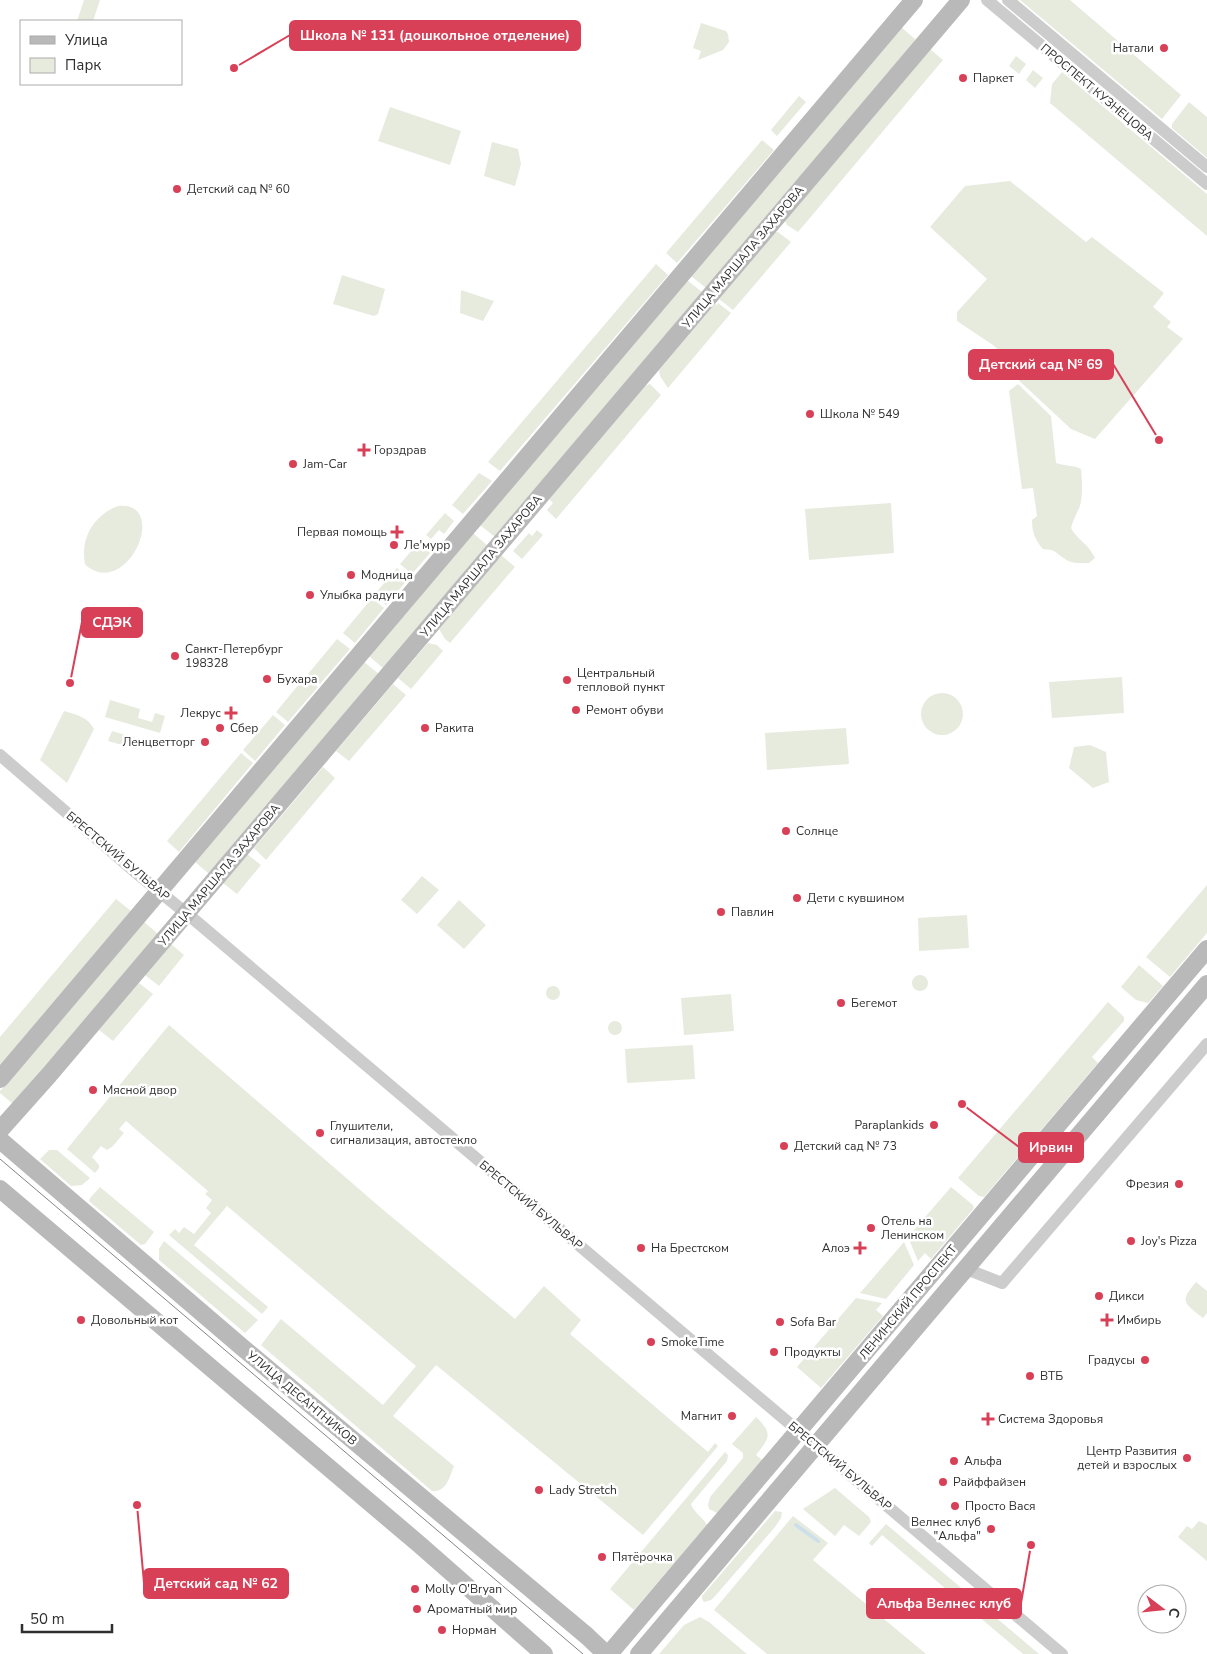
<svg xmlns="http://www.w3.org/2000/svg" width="1207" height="1654" font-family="'Nunito Sans',sans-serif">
<rect width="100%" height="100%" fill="#fff"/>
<path fill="#e6ebde" d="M84 0H100L93 21H77Z
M1020 0H1070L1181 95 1162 119Z
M701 23 726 31 728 34 729 42 723 50 698 60 701 51 693 48Z
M901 27 916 40 706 288 691 276Z
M930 49 943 60 798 232 787 225 785 221Z
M1016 56 1026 64 1019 74 1009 66Z
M1033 70 1043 78 1035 88 1026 80Z
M1062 72 1207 194V236L1050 103 1052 84Z
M799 96 806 102 777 136 771 130Z
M1189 102 1207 117V158L1172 128V124Z
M390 107 461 131 450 165 378 141Z
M762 140 774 150 677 263 666 253Z
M492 142 518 149 521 164 515 186 484 176Z
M1010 181 1086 242 1092 237 1164 293 1153 307 1171 322 1167 327 1183 339 1095 439 1071 429 1013 375 1014 364 993 345 957 321V312L987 279 930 227 965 186Z
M775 232H778L791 242 733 310 719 299Z
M656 264 668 275 500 471 488 462Z
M342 275 385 289 378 314 374 316 333 304Z
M687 280 702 292 495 537 480 525Z
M461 290 494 301 483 321 460 313Z
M718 303 731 313 668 388 660 376 659 370 715 304 717 305Z
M650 384 661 395 556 519 547 510 553 503 549 499 645 386Z
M1018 384 1051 416 1056 463C1065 466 1074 465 1081 469 1082 480 1083 494 1080 506 1077 513 1073 520 1071 528 1078 541 1088 543 1095 558L1089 563C1081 563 1072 564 1065 559 1054 552 1057 550 1043 549 1035 540 1032 532 1032 520L1037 516 1033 488 1022 489 1009 391Z
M479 473 492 481 463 514 452 505Z
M891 503 894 553 809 560 805 509Z
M118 506C165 501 136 581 98 572 93 570 88 568 85 564 80 538 94 515 118 506Z
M445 513 454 521 444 534 439 530 431 539 426 535Z
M537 530 543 535 522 559 513 551 529 533 532 536Z
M473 533 488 546 384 669 369 656Z
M419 542 431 552 412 574 400 564Z
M501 555 515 567 450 643 445 639 439 629Z
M397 568 409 578 386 605 374 595Z
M372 598 384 608 355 643 343 633Z
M337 639 350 649 320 684 308 674Z
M428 643 437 645 443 651 411 689 398 678Z
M364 662 379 674 209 874 194 861Z
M305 677 318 687 288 722 276 712Z
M1122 677 1124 713 1052 718 1049 682Z
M393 684 406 695 349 761 336 751Z
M921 714a21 21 0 1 1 42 0a21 21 0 1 1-42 0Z
M110 700 140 709 138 718 152 722 155 713 165 716 160 733 105 717Z
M64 711C75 714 88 717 94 729L67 783 40 760Z
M273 715 285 725 255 761 243 750Z
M846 728 849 764 767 770 765 733Z
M112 731 139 739 136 749 108 741Z
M1090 745 1106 752 1109 782 1093 788 1069 768 1074 747Z
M241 753 253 763 179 852 167 841Z
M323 767 335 778 266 860 254 848Z
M247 854 261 865 237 894 223 883Z
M422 876 439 890 417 914 401 900Z
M1207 885V933L1170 977 1146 957Z
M116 899 131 911 0 1066V1037Z
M459 900 486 925 464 949 437 925Z
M967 915 969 948 919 951 918 918Z
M143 921 158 934 14 1105 0 1093V1091Z
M171 944 184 955 159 986 145 975Z
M1139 965 1163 986 1148 1003 1136 1000 1121 987Z
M912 983a8 8 0 1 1 16 0a8 8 0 1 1-16 0Z
M139 983 153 994 113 1041 99 1030Z
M546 993a7 7 0 1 1 14 0a7 7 0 1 1-14 0Z
M731 994 734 1031 684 1035 681 998Z
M1108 1002 1124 1017V1021L1092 1057 1098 1063 984 1197 979 1196 958 1178Z
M608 1028a7 7 0 1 1 14 0a7 7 0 1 1-14 0Z
M169 1025 381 1208 515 1319 544 1286 581 1320 570 1334 708 1452 715 1443 718 1446 643 1535 436 1365 393 1416 454 1466C449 1478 447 1492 432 1491L261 1345 281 1319 383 1405 416 1366 227 1206 194 1245 268 1307 262 1314 169 1235 175 1229 179 1233 184 1227 194 1234 211 1213 206 1208 212 1200 205 1194 208 1191 126 1121 119 1129 124 1133 112 1147 107 1150 101 1146 92 1157 99 1165V1168L95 1173 67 1149Z
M693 1045 695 1079 627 1083 625 1049Z
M49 1150H57L90 1178 82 1185 71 1186 40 1159Z
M100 1187 154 1232 145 1244 141 1245 89 1201 90 1198Z
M951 1187 973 1205 974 1208 931 1259 925 1253 918 1261 908 1237Z
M164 1241 258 1320 245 1333 159 1260V1249Z
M904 1242 914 1265 886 1299 860 1293Z
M1196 1282 1207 1291V1313L1203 1318C1184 1303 1179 1302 1196 1282Z
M856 1298 882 1303 876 1310 883 1316 821 1388 797 1367Z
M756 1417C773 1433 770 1438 756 1455L762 1460 717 1513 709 1509 708 1505 710 1497 743 1458V1453L732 1444Z
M725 1452 728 1455 727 1461 691 1504C692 1510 703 1518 707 1525L634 1610 610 1589Z
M835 1488 869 1517 871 1522 859 1536 844 1525 835 1536 803 1509Z
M775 1511 782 1512 781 1518 775 1527 716 1595 711 1600 704 1602 702 1599V1596Z
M793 1516 828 1543 813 1560 926 1654H767L714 1610Z
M1199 1521 1207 1525V1561L1178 1537 1187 1526 1192 1529Z
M886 1524 1039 1654H1023L882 1535 872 1546 869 1543Z
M700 1617 709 1622 747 1654H659L684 1625Z"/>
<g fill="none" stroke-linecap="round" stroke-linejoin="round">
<path stroke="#cce0e9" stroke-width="4" d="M796 1525 818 1541"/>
<path stroke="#ccc" stroke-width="12" d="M987 0 1207 184
M1008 0 1207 167
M0 755 134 871 197 922 1062 1654
M966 1269 1002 1283 1207 1044"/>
<path stroke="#b9b9b9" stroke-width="18" d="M0 1079 914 0
M0 1130 49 1075 961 0
M0 1140 243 1348 587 1636 606 1654
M0 1189 420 1545 544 1654
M609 1654 1207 949
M639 1654 1207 984"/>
<path stroke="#848484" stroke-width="1" d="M0 1159 583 1654"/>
</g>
<g fill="#d74057" stroke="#fff" stroke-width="2">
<circle cx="1164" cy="48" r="5"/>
<circle cx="963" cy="78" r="5"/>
<circle cx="177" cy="189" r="5"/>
<circle cx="810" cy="414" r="5"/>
<path d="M361.5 442.5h5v5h5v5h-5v5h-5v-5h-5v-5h5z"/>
<circle cx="293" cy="464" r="5"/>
<path d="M394.5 524.5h5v5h5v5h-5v5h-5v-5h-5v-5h5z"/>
<circle cx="394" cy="545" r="5"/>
<circle cx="351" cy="575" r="5"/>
<circle cx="310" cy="595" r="5"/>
<circle cx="175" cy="656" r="5"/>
<circle cx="267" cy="679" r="5"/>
<circle cx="567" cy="680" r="5"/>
<circle cx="576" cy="710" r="5"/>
<path d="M228.5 705.5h5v5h5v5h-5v5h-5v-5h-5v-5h5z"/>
<circle cx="220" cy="728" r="5"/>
<circle cx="425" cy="728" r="5"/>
<circle cx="205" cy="742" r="5"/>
<circle cx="786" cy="831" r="5"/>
<circle cx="797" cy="898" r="5"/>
<circle cx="721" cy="912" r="5"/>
<circle cx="841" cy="1003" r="5"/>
<circle cx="93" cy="1090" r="5"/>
<circle cx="934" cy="1125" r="5"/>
<circle cx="320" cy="1133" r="5"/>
<circle cx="784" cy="1146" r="5"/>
<circle cx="1179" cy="1184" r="5"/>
<circle cx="871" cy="1228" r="5"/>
<circle cx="1131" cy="1241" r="5"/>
<circle cx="641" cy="1248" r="5"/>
<path d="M857.5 1240.5h5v5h5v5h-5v5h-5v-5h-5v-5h5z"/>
<circle cx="1099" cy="1296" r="5"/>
<circle cx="81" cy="1320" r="5"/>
<path d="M1104.5 1312.5h5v5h5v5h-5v5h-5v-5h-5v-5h5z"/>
<circle cx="780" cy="1322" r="5"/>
<circle cx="651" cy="1342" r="5"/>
<circle cx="774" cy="1352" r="5"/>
<circle cx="1145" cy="1360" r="5"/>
<circle cx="1030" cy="1376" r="5"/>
<circle cx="732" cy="1416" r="5"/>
<path d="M985.5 1411.5h5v5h5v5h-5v5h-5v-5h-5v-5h5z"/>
<circle cx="1187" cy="1458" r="5"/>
<circle cx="954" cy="1461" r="5"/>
<circle cx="943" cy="1482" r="5"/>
<circle cx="539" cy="1490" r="5"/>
<circle cx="955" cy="1506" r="5"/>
<circle cx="991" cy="1529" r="5"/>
<circle cx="602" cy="1557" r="5"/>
<circle cx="415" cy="1589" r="5"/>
<circle cx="417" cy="1609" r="5"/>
<circle cx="442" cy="1630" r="5"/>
</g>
<g text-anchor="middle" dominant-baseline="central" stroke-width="5" stroke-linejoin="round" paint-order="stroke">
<g font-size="12" fill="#2f2f2f" stroke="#fff" text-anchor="start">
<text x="1154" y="48" text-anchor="end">Натали</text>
<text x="973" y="78">Паркет</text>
<text x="187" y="189">Детский сад № 60</text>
<text x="820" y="414">Школа № 549</text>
<text x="374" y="450">Горздрав</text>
<text x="303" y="464">Jam-Car</text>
<text x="387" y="532" text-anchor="end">Первая помощь</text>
<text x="404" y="545">Ле'мурр</text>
<text x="361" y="575">Модница</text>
<text x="320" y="595">Улыбка радуги</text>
<text x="185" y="649">Санкт-Петербург<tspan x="185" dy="14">198328</tspan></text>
<text x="577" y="673">Центральный<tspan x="577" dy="14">тепловой пункт</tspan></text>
<text x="277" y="679">Бухара</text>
<text x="586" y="710">Ремонт обуви</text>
<text x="221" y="713" text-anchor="end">Лекрус</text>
<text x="230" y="728">Сбер</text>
<text x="435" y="728">Ракита</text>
<text x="195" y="742" text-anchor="end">Ленцветторг</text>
<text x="796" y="831">Солнце</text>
<text x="807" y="898">Дети с кувшином</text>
<text x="731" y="912">Павлин</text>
<text x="851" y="1003">Бегемот</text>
<text x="103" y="1090">Мясной двор</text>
<text x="924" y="1125" text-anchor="end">Paraplankids</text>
<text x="330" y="1126">Глушители,<tspan x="330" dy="14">сигнализация, автостекло</tspan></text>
<text x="794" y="1146">Детский сад № 73</text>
<text x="1169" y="1184" text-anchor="end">Фрезия</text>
<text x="881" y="1221">Отель на<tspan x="881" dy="14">Ленинском</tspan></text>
<text x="1141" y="1241">Joy's Pizza</text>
<text x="651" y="1248">На Брестском</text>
<text x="850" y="1248" text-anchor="end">Алоэ</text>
<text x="1109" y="1296">Дикси</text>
<text x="91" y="1320">Довольный кот</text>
<text x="1117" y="1320">Имбирь</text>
<text x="790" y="1322">Sofa Bar</text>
<text x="661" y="1342">SmokeTime</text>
<text x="784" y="1352">Продукты</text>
<text x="1135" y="1360" text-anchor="end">Градусы</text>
<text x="1040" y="1376">ВТБ</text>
<text x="722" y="1416" text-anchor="end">Магнит</text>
<text x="998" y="1419">Система Здоровья</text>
<text x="1177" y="1451" text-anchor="end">Центр Развития<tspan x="1177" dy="14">детей и взрослых</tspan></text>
<text x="964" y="1461">Альфа</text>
<text x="953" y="1482">Райффайзен</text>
<text x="549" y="1490">Lady Stretch</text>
<text x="965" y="1506">Просто Вася</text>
<text x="981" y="1522" text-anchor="end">Велнес клуб<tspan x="981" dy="14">"Альфа"</tspan></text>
<text x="612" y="1557">Пятёрочка</text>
<text x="425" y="1589">Molly O'Bryan</text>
<text x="427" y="1609">Ароматный мир</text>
<text x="452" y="1630">Норман</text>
</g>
<g font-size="12" fill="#2f2f2f" stroke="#fff">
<text transform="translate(1097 92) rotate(40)">ПРОСПЕКТ КУЗНЕЦОВА</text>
<text transform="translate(743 257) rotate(-50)">УЛИЦА МАРШАЛА ЗАХАРОВА</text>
<text transform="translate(481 566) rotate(-50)">УЛИЦА МАРШАЛА ЗАХАРОВА</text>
<text transform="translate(118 856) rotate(40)">БРЕСТСКИЙ БУЛЬВАР</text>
<text transform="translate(219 875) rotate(-50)">УЛИЦА МАРШАЛА ЗАХАРОВА</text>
<text transform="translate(531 1205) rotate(40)">БРЕСТСКИЙ БУЛЬВАР</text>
<text transform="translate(908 1302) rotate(-50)">ЛЕНИНСКИЙ ПРОСПЕКТ</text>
<text transform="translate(302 1398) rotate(40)">УЛИЦА ДЕСАНТНИКОВ</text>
<text transform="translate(840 1466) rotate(40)">БРЕСТСКИЙ БУЛЬВАР</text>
</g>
</g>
<path fill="none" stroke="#d74057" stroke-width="2" d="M234 68L290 35M1159 440L1113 364M70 683L82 622M962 1104L1019 1147M137 1505L144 1583M1031 1545L1021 1603"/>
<g fill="#d74057" stroke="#fff" stroke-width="2">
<circle cx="234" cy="68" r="5"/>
<circle cx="1159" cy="440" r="5"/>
<circle cx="70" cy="683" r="5"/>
<circle cx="962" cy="1104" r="5"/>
<circle cx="137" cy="1505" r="5"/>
<circle cx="1031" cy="1545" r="5"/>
</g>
<g fill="#d74057" stroke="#d74057" stroke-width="2">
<rect x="290" y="21" width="290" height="29" rx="5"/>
<rect x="969" y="350" width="144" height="29" rx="5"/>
<rect x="82" y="608" width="60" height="29" rx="5"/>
<rect x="1019" y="1133" width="64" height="29" rx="5"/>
<rect x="144" y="1569" width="144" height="29" rx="5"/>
<rect x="867" y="1589" width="154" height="29" rx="5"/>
</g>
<g font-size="14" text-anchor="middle" font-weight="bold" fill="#fff">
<text x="435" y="40">Школа № 131 (дошкольное отделение)</text>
<text x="1041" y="369">Детский сад № 69</text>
<text x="112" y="627">СДЭК</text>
<text x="1051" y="1152">Ирвин</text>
<text x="216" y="1588">Детский сад № 62</text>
<text x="944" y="1608">Альфа Велнес клуб</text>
</g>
<rect x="20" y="20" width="162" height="65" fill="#ffffff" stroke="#acacac"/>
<rect x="30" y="36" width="25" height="8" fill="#b9b9b9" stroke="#acacac"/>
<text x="65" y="45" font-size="15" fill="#2f2f2f">Улица</text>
<rect x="30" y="58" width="25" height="15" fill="#e6ebde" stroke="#acacac"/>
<text x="65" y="70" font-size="15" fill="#2f2f2f">Парк</text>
<g transform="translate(1162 1609) rotate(106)"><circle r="24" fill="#ffffff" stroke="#acacac"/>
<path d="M0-4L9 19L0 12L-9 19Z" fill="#d74057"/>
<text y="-8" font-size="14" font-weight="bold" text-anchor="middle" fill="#2f2f2f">С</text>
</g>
<path d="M22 1624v8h90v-8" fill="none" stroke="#2f2f2f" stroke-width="2.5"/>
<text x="30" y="1624" font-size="15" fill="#2f2f2f" stroke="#ffffff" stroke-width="4" paint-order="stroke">50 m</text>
</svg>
